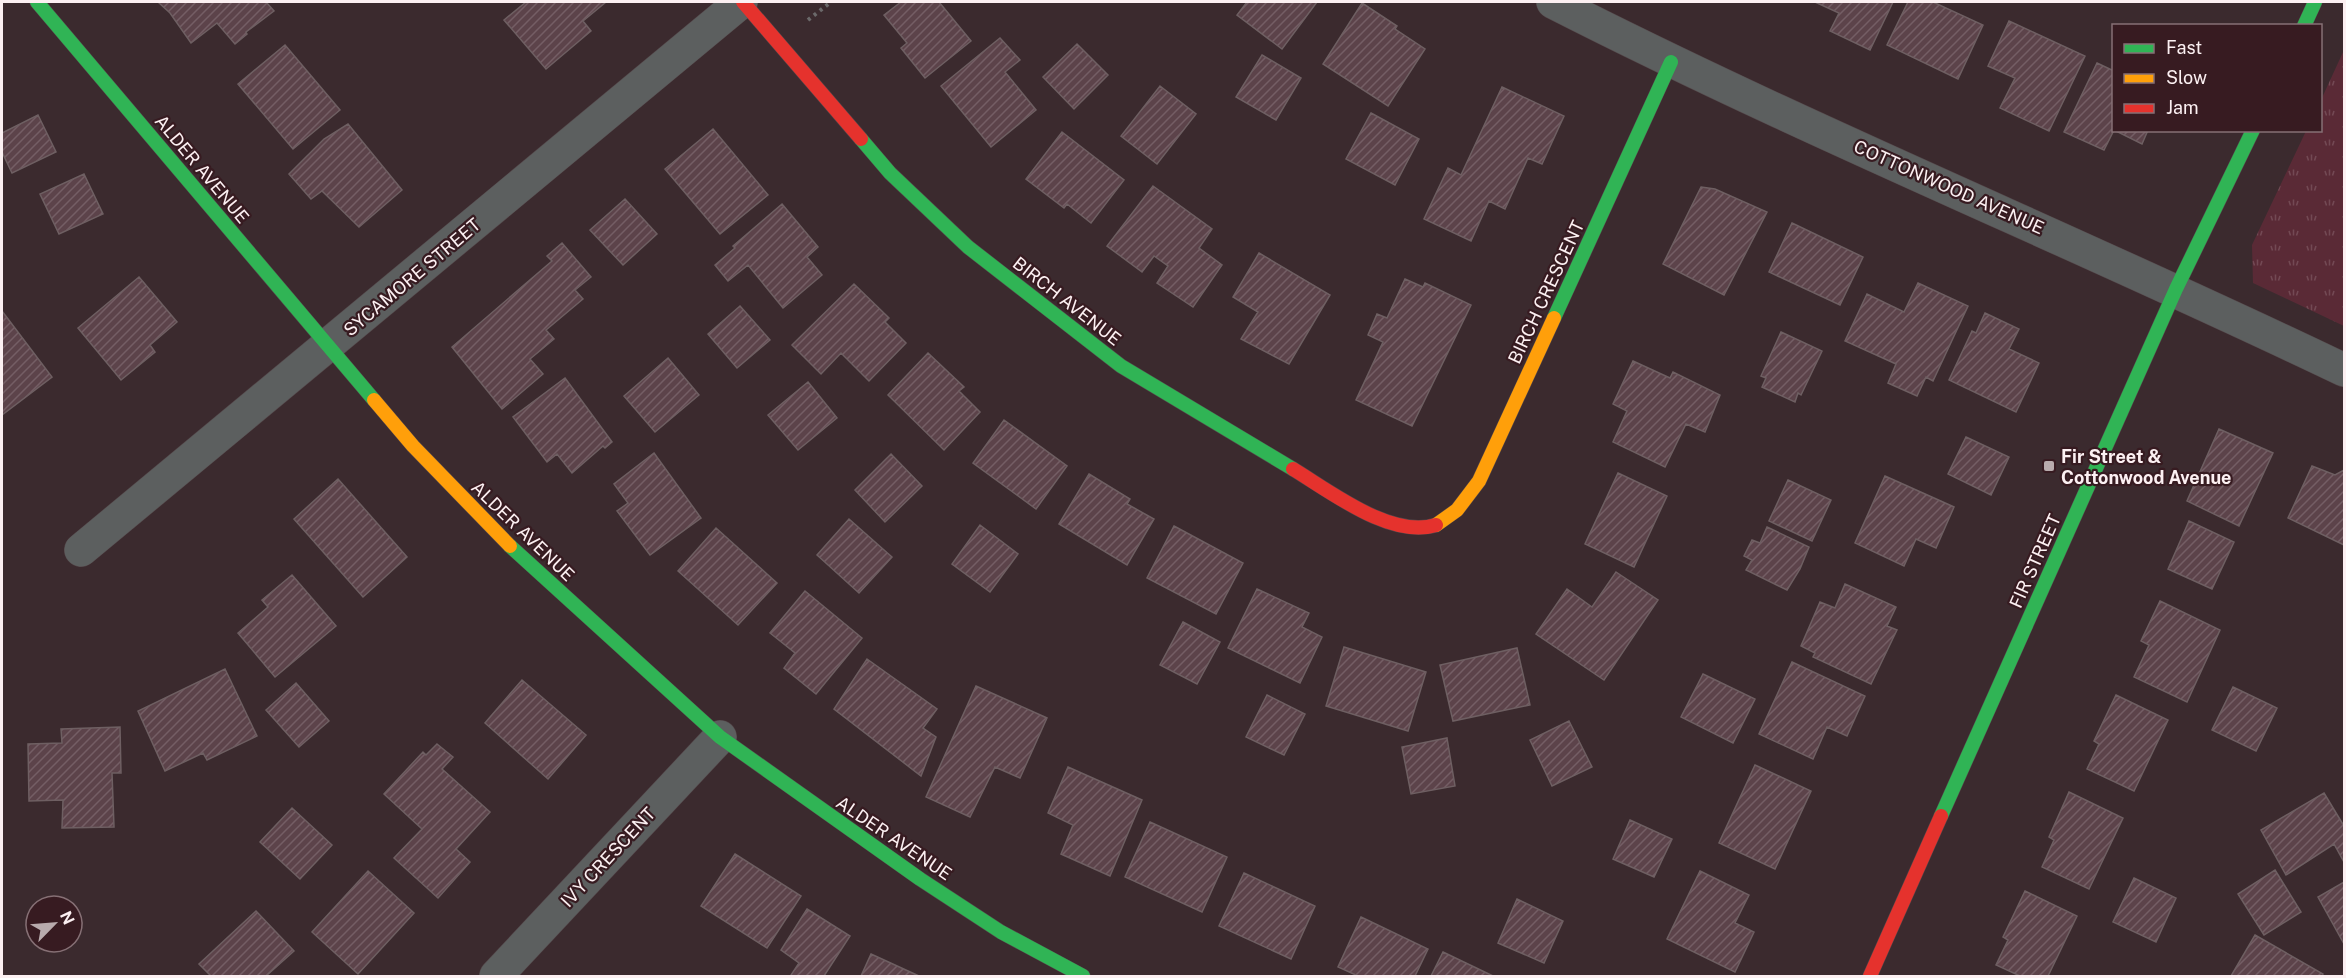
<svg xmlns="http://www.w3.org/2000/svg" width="2346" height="978" font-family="'Public Sans',sans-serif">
<defs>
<pattern id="park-tufts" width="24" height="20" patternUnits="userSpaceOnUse" patternTransform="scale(1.5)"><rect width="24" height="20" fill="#5a2a36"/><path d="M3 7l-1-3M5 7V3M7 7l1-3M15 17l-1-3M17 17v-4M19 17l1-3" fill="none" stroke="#734954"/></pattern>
<pattern id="building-hatch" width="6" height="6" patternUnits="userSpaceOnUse" patternTransform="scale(1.5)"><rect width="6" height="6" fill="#5c434a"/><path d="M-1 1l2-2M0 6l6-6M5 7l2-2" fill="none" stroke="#745e65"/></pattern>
</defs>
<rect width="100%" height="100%" fill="#3b2a2e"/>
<path fill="url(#park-tufts)" d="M2344 50V326L2253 283 2252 245 2306 131 2320 130 2321 100Z"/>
<path fill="url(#building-hatch)" stroke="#6e5f62" stroke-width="1.5" d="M158 2H266L274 11 246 32 247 34 235 44 217 23 191 43 170 13Z
M526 2H606L583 21 591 31 546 69 504 20Z
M901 2H939L971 41 925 78 901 48 907 43 884 15Z
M1247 2H1317L1282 49 1237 15Z
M1815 2H1893L1870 50 1830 31 1839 13Z
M1908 2H1933L1983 25 1958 79 1887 45Z
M1362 3 1397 26 1395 29 1425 49 1388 106 1323 64Z
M2009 21 2085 56 2049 131 2000 108 2015 78 1988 66Z
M1000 38 1020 60 1005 72 1036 110 991 147 941 86Z
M1077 44 1108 75 1074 109 1043 77Z
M285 45 340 110 293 149 238 84Z
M1262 55 1301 78 1276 120 1236 97Z
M2097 63 2114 71V130L2104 150 2064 132Z
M1160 86 1196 114 1157 164 1121 136Z
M1502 87 1564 116 1542 164 1528 158 1505 209 1489 201 1471 241 1424 219 1448 168 1461 175Z
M1371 113 1419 139 1395 185 1346 159Z
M38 115 56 152 12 173 2 152V133Z
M348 124 402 190 359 227 322 191 311 199 289 174 324 139Z
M713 129 768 195 720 234 665 169Z
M2114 130H2148L2142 144Z
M1062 132 1124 180 1091 223 1067 204 1064 208 1026 179Z
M84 174 103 214 59 234 40 194Z
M1153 186 1212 229 1199 248 1222 265 1193 307 1157 283 1168 266 1154 256 1142 272 1107 246Z
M1701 187 1715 189 1767 212 1724 295 1663 264Z
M625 199 657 234 623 265 590 230Z
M782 204 818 247 807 257 822 275 783 308 748 265 728 281 715 265 735 248 733 246Z
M1792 223 1863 257 1840 305 1769 272Z
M562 243 591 277 575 290 583 299 546 330 554 339 530 359 543 374 502 409 452 347 552 261 547 256Z
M1259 253 1330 295 1289 364 1241 339 1258 312 1233 297Z
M139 277 177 322 150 345 155 352 121 380 78 328Z
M1405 279 1423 287 1425 283 1471 305 1412 426 1356 400 1383 342 1368 335 1377 314 1387 318Z
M1918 283 1968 306 1933 381 1926 377 1917 396 1888 383 1896 364 1845 341 1867 294 1904 312Z
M854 284 889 318 885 322 906 343 869 381 841 353 821 374 792 345Z
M740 306 770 340 737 368 708 334Z
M2 311 52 377 2 415Z
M1985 313 2019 329 2009 349 2039 363 2016 412 1949 380 1972 331 1976 333Z
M1781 332 1822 351 1801 395 1798 393 1795 402 1762 387 1766 378 1761 376Z
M928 353 964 387 959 391 980 412 944 450 888 395Z
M668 358 699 395 655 432 624 396Z
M1633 361 1670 378 1673 372 1720 395 1705 432 1686 424 1665 467 1613 442 1627 411 1613 404Z
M565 378 612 442 605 448 603 446 572 473 557 454 547 462 513 417Z
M808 382 837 418 798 450 768 415Z
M1004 420 1067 466 1036 509 973 463Z
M2219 429 2273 453 2239 526 2187 501Z
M1966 437 2009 457 1991 495 1948 474Z
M654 453 701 518 650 555 617 511 628 503 614 484Z
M891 454 922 486 885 522 855 490Z
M2312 466 2335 475 2344 470V545L2288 518Z
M1618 473 1667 496 1634 567 1585 544Z
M1089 474 1130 499 1127 504 1154 519 1127 565 1059 524Z
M1885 476 1954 507 1936 548 1916 539 1904 566 1855 543Z
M338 479 407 557 363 597 294 519Z
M1788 480 1831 500 1812 541 1769 521Z
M849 519 892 557 859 593 817 555Z
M2189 521 2234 542 2212 589 2168 569Z
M980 525 1018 554 990 592 952 564Z
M1174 526 1243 563 1216 614 1147 578Z
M1767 527 1809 547 1800 569 1787 590 1746 570 1752 560 1744 556 1752 540 1760 543Z
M716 528 777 583 738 625 678 571Z
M1616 572 1658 600 1604 680 1536 634 1567 589 1592 607Z
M292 575 336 626 275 677 238 633 268 607 262 600Z
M1845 584 1896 607 1887 626 1897 630 1871 684 1813 657 1815 653 1801 646 1820 602 1835 608Z
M1257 589 1309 613 1302 627 1322 637 1300 683 1228 648Z
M805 591 862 638 816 694 784 668 795 653 770 633Z
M2160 601 2220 630 2187 702 2134 677 2149 645 2141 641Z
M1183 622 1220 642 1197 684 1160 665Z
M1344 647 1426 672 1408 731 1326 706Z
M1517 648 1530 705 1453 721 1440 665Z
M867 659 937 709 923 728 936 737 921 776 834 709Z
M1792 662 1865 696 1847 736 1827 727 1813 759 1759 734Z
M225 669 257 736 207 760 203 753 165 771 138 711Z
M1703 674 1755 699 1733 743 1681 717Z
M522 680 586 735 548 779 485 723Z
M296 683 329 721 299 747 266 710Z
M976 686 1047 718 1020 778 995 767 970 817 926 797Z
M2233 687 2277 708 2256 751 2212 730Z
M1267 695 1305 714 1284 755 1246 737Z
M2116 695 2168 720 2134 791 2087 769 2099 744 2094 741Z
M1569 721 1592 767 1552 786 1530 740Z
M120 727 121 773H112L114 827 62 828 63 800 29 801 28 744 62 743 61 729Z
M1447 738 1455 786 1411 794 1402 747Z
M437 744 453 757 442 769 490 812 456 849 470 862 438 898 394 858 422 829 384 794 423 752 426 755Z
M1755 765 1811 791 1775 869 1719 843Z
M1068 767 1142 800 1110 876 1061 854 1073 825 1048 813Z
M2069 792 2123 818 2089 889 2042 867 2054 840 2049 837Z
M2324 793 2344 826V862L2334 844 2286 875 2261 830Z
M292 808 332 845 300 879 260 842Z
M1630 820 1672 839 1654 877 1613 859Z
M1150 822 1227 857 1202 912 1125 877Z
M735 854 801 896 767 948 701 906Z
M2275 870 2301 912 2264 935 2238 894Z
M368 871 414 913 358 974 312 932Z
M1700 871 1749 895 1735 923 1754 932 1735 972 1667 939Z
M1244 873 1315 906 1291 959 1219 926Z
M2134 878 2176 898 2156 942 2113 922Z
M2344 882V944L2318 897Z
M2025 891 2077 916 2048 976H2020L1996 965 2008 940 2003 937Z
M1517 899 1563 921 1544 963 1498 943Z
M807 909 850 936 824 976H794L791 975 799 963 781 950Z
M256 911 294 951 266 976H211L199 964Z
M1361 917 1428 949 1415 976H1358L1338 967Z
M2255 935 2323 974 2322 976H2231Z
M1443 952 1493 976H1431Z
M871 954 919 976H861Z"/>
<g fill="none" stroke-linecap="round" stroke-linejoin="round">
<defs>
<path id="street" d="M1553 2C1812 134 2082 244 2344 370
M81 550 741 2
M496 976 720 737"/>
<path id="fast" d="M37 2 374 400
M2304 26 2315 2
M861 139 890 173 968 247 1121 366 1293 469
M1554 318 1671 62
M510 546 720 737 920 879 1001 932 1083 976
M1941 816 2176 289 2253 130"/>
<path id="slow" d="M374 400 413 446 510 546
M1436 525 1457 510 1479 481 1554 318"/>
<path id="jam" d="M743 2 861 139
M1293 469C1331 492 1391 539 1436 525
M1870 976 1941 816"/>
</defs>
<use href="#street" stroke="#54474a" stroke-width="34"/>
<use href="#fast" stroke="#54474a" stroke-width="15"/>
<use href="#slow" stroke="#54474a" stroke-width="15"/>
<use href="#jam" stroke="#54474a" stroke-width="15"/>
<path stroke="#6b696a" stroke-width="4" stroke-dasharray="3 4.5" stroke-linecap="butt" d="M808 20 831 2"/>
<use href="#street" stroke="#5c5f5f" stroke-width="33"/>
<use href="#fast" stroke="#30b455" stroke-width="14"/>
<use href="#slow" stroke="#ff9f0a" stroke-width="14"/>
<use href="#jam" stroke="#e5322d" stroke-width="14"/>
</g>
<rect fill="#b8abad" stroke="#371b21" stroke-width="2" x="2043" y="460" width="12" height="12" rx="3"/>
<g text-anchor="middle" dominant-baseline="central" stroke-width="4.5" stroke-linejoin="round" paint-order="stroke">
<g font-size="18" fill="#fcf0f2" stroke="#371b21">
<text transform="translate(202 169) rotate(50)">ALDER AVENUE</text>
<text transform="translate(1949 187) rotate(24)">COTTONWOOD AVENUE</text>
<text transform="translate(412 277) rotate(-40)">SYCAMORE STREET</text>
<text transform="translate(1546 292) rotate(-65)">BIRCH CRESCENT</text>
<text transform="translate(1067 301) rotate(38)">BIRCH AVENUE</text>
<text transform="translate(523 531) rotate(44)">ALDER AVENUE</text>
<text transform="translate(2035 561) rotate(-66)">FIR STREET</text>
<text transform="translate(894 838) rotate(34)">ALDER AVENUE</text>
<text transform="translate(608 857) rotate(-47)">IVY CRESCENT</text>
</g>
<g font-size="18" font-weight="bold" fill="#fcf0f2" stroke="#371b21" text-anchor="start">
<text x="2061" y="456">Fir Street &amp;<tspan x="2061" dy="21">Cottonwood Avenue</tspan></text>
</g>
</g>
<rect width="2346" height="978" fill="none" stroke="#fcf0f2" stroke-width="6"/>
<rect x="2112" y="24" width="210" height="108" fill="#371b21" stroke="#867075" stroke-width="1.5"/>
<rect x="2124" y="44" width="30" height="9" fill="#30b455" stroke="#867075" stroke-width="1.5"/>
<text x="2166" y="54" font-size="18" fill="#fcf0f2">Fast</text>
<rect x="2124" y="74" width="30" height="9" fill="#ff9f0a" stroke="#867075" stroke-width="1.5"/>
<text x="2166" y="84" font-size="18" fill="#fcf0f2">Slow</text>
<rect x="2124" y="104" width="30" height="9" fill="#e5322d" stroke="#867075" stroke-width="1.5"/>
<text x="2166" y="114" font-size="18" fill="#fcf0f2">Jam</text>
<g transform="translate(54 924) rotate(65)"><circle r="28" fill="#371b21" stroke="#867075" stroke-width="1.5"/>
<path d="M0-4.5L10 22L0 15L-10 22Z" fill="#b8abad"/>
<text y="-9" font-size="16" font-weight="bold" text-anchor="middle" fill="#fcf0f2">N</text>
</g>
</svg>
